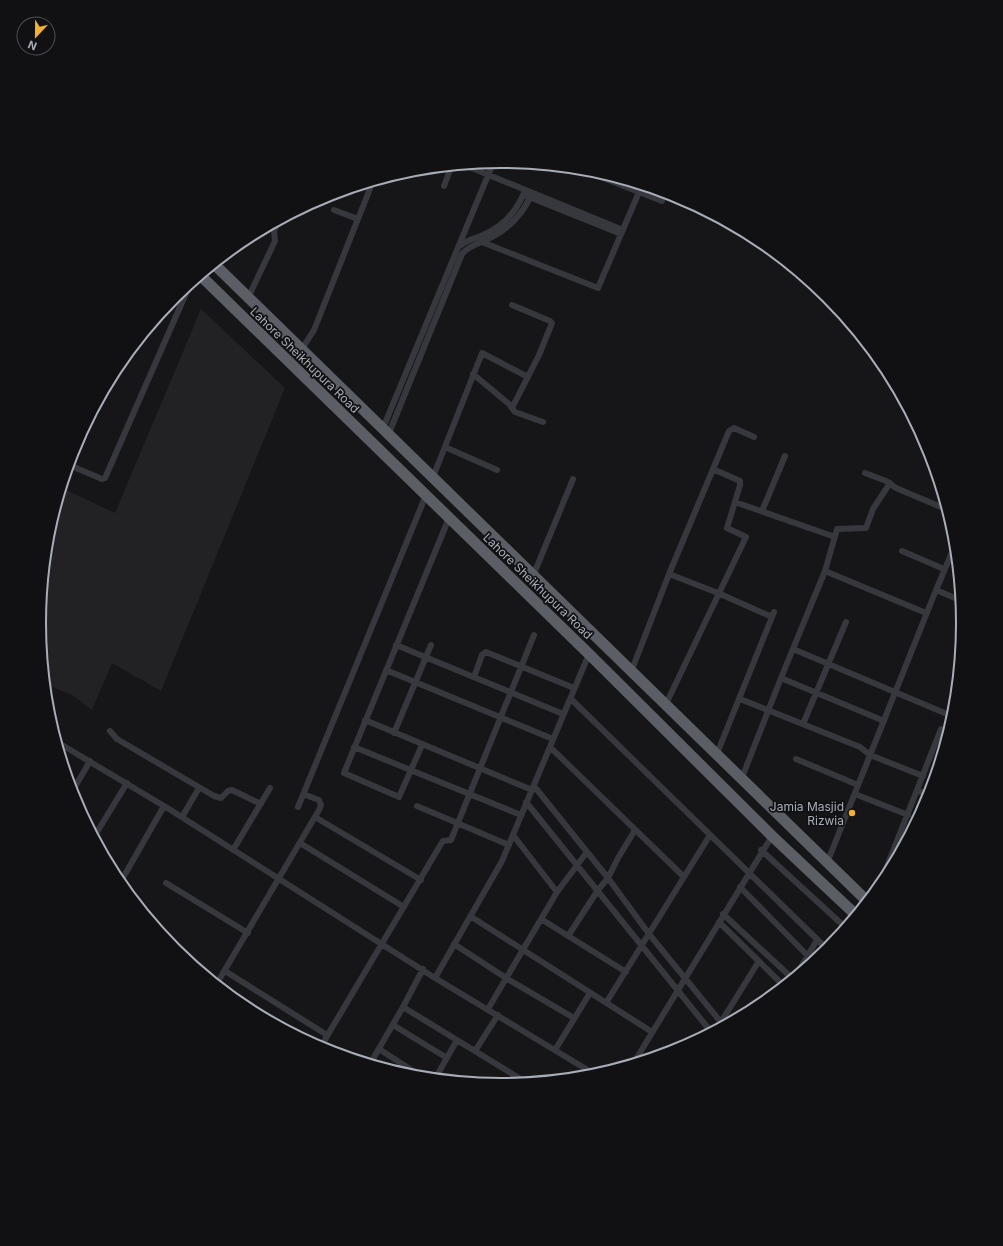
<svg xmlns="http://www.w3.org/2000/svg" width="1003" height="1246" font-family="Inter,sans-serif">
<rect width="100%" height="100%" fill="#161618"/>
<path fill="#222225" d="M201 309 285 388 161 691 112 663 92 710 72 695 45 684 39 623 48 533 62 488 115 513Z"/>
<g fill="none" stroke-linecap="round" stroke-linejoin="round">
<path stroke="#37383d" stroke-width="6" d="M462 164 623 230
M578 168 662 201
M444 186 452 165
M524 195 621 234
M334 210 358 219
M482 242 598 288 642 185
M460 246C466 240 474 239 483 235 502 227 516 212 524 193
M248 298 275 241 274 231 279 220
M302 349 314 330 373 181
M473 374 509 404 515 412 543 422
M512 408 539 355 552 323 550 321 512 305
M383 428 494 161
M389 433 462 254C468 246 478 244 486 240 508 230 523 215 532 193
M445 447 497 470
M69 465 102 479 105 478 191 282
M865 473 886 481 896 488 948 510
M433 477 482 353 528 377
M735 502 835 537
M762 511 785 456
M902 551 944 569
M825 571 926 613
M669 574 718 593 772 617
M533 576 573 479
M936 590 962 601
M396 645 563 714
M793 649 954 717
M386 670 553 739
M631 672 669 574 729 431 734 428 754 437
M474 677 482 655 486 652 574 688
M781 678 884 721
M571 699 828 950
M740 699 860 747 870 755 923 776
M665 706 746 537 727 528 740 485V481L713 469
M365 720 532 790
M803 724 846 622
M110 731 117 739 214 796 221 798 228 791 232 790 261 804
M394 733 431 645
M57 742 169 809 435 978 596 1075
M422 745 399 797 344 773 449 518
M354 747 521 815
M550 747 684 877
M716 756 774 612
M796 759 858 785
M741 780 781 678 825 571 837 529 866 528 873 509 890 483
M534 786 608 878 649 934 724 1026
M917 790 930 796
M72 792 90 761
M855 794 908 815
M526 802 712 1033
M417 806 509 845
M298 807 426 495
M182 817 199 788
M315 817 421 880
M513 835 557 892
M94 837 127 783
M300 843 404 907
M233 850 270 788
M761 850 846 928
M827 863 936 590 956 543
M120 883 164 806
M166 883 248 933
M740 887 807 955
M878 889 941 729
M723 914 793 979
M470 916 652 1032
M541 919 626 972
M719 922 784 986
M568 936 598 890 608 878 618 858 635 830
M454 944 506 978 574 1018
M423 969 403 1007 527 1083
M225 971 327 1035
M795 977 817 940
M435 978 502 861 589 654
M216 985 319 810 321 805 319 800 303 794
M606 1003 710 835
M488 1009 557 892 587 852
M393 1025 447 1058
M711 1032 721 1022 759 961
M320 1048 441 844 443 841 451 840 534 635
M379 1049 424 1078
M555 1050 590 993
M475 1051 498 1015
M370 1064 403 1007
M633 1064 772 836
M435 1079 457 1040
M509 1085 514 1075"/>
<path stroke="#5b5e65" stroke-width="11" d="M214 264 868 902
M200 275 589 654 772 836 857 916"/>
</g>
<circle fill="#f2b134" stroke="#111113" stroke-width="1.5" cx="852" cy="813" r="4"/>
<g text-anchor="middle" dominant-baseline="central" stroke-width="3.5" stroke-linejoin="round" paint-order="stroke">
<g font-size="12" fill="#a8adb8" stroke="#111113">
<text transform="translate(305 360) rotate(44)">Lahore Sheikhupura Road</text>
<text transform="translate(538 586) rotate(44)">Lahore Sheikhupura Road</text>
</g>
<g font-size="12" fill="#a8adb8" stroke="#111113" text-anchor="end">
<text x="844" y="806">Jamia Masjid<tspan x="844" dy="14">Rizwia</tspan></text>
</g>
</g>
<path d="M0 0H1003V1246H0ZM46 623a455 455 0 1 1 910 0a455 455 0 1 1-910 0Z" fill="#111113" fill-rule="evenodd"/>
<path fill="none" stroke="#a8adb8" stroke-width="2" d="M46 623a455 455 0 1 1 910 0a455 455 0 1 1-910 0Z"/>
<g transform="translate(36 36) rotate(202)"><circle r="19" fill="#111113" stroke="#4d4f55"/>
<path d="M0-3L7 15L0 10L-7 15Z" fill="#f2b134"/>
<text y="-6" font-size="11" font-weight="bold" text-anchor="middle" fill="#a8adb8">N</text>
</g>
</svg>
